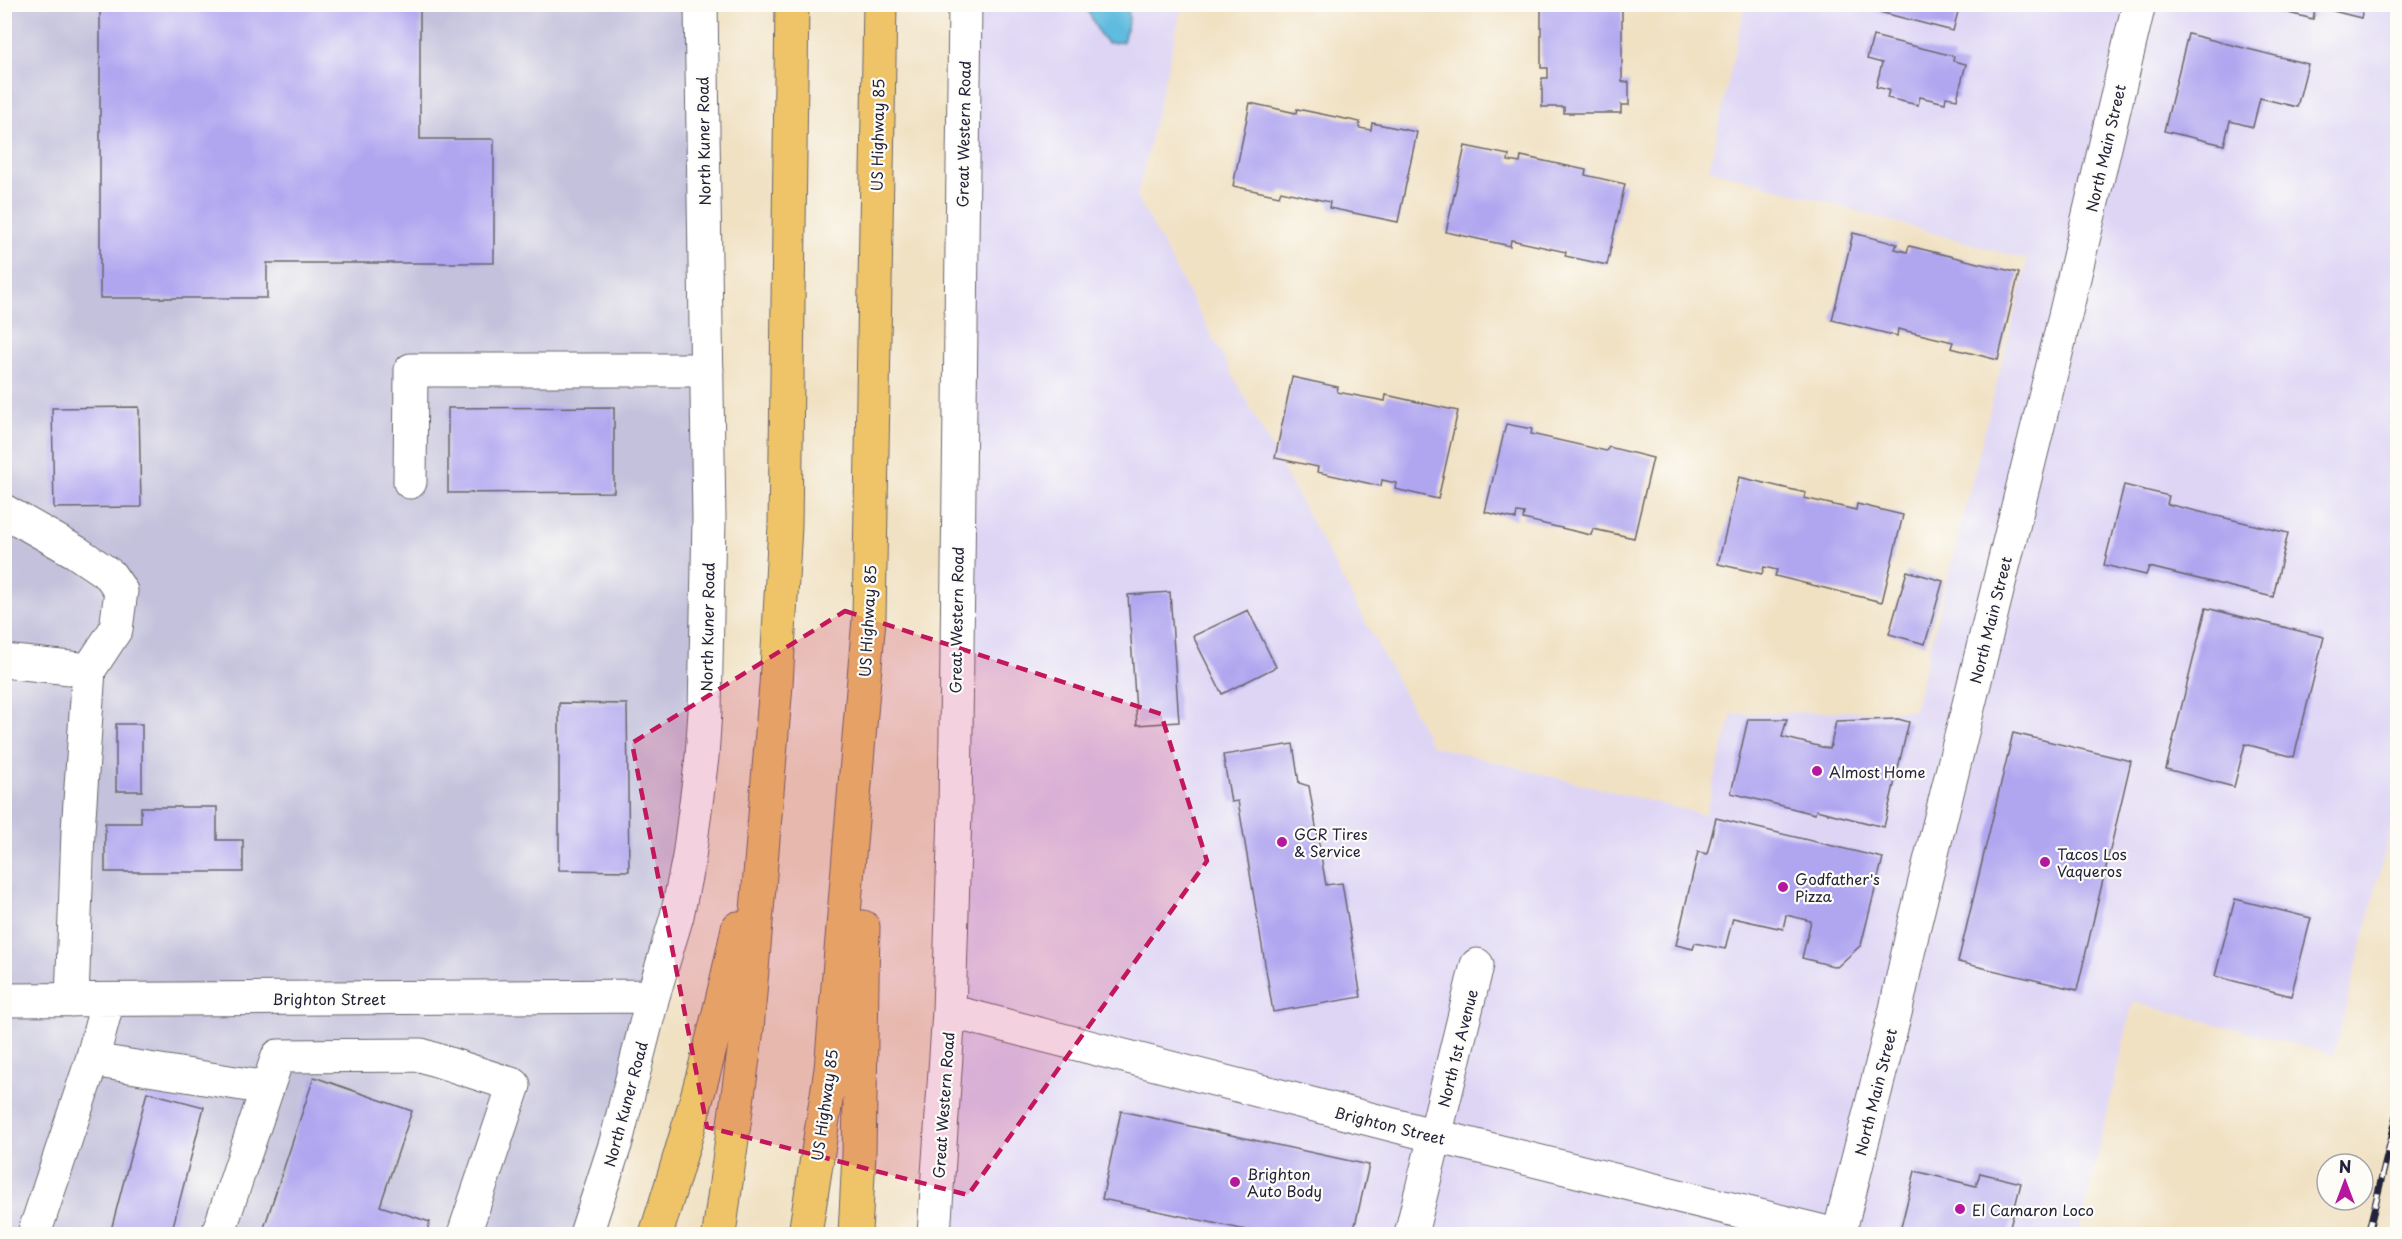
<svg xmlns="http://www.w3.org/2000/svg" width="2402" height="1239" font-family="'Playpen Sans',sans-serif">
<rect width="100%" height="100%" fill="#fdfcf7"/>
<filter id="ink" filterUnits="userSpaceOnUse"><feTurbulence type="fractalNoise" baseFrequency=".0167" numOctaves="2"/><feDisplacementMap in="SourceGraphic" scale="12" xChannelSelector="R" yChannelSelector="G"/><feConvolveMatrix kernelMatrix="1 2 1 2 8 2 1 2 1" color-interpolation-filters="sRGB"/></filter>
<filter id="wash" filterUnits="userSpaceOnUse"><feTurbulence type="fractalNoise" baseFrequency=".008" numOctaves="4" result="noise"/><feDisplacementMap in="SourceGraphic" scale="24" xChannelSelector="R" yChannelSelector="G"/><feGaussianBlur stdDeviation="1.35" result="paint"/><feColorMatrix in="noise" values="0 0 0 0 0 0 0 0 0 0 0 0 0 0 0 0 0 1.4 0 .05"/><feComposite in="paint" operator="in"/></filter>
<g filter="url(#wash)">
<rect width="100%" height="100%" fill="#f0e1c3"/>
<path fill="#ded5f5" d="M965 5H1182L1137 197 1432 746 1705 815 1732 714 1914 710 2028 260 1709 169 1745 5H2397V803L2334 1055 2133 1002 2079 1234H934Z"/>
<path fill="#c3c1db" d="M5 5H701L702 757 586 1234H5Z"/>
<path fill="#61bcdf" stroke="#426f8d" stroke-width="1.5" d="M1085 5H1128L1129 19 1123 42 1107 43 1099 33Z"/>
<g id="blocks">
<path fill="#b0a6f0" d="M1541 4H1622V82H1629V105H1621V113H1564V107H1542V78H1548V68H1541Z
M1849 4H1960L1953 31Z
M2252 4H2316L2313 19Z
M2327 4H2364L2361 18 2325 9Z
M100 5H420V139H494V263H267V298H100Z
M2188 34 2308 64 2297 107 2260 98 2253 127 2230 121 2224 145 2164 131Z
M1873 36 1954 56 1953 61 1966 64 1957 99 1946 97 1945 103 1920 97 1918 105 1887 98 1889 90 1876 87 1882 63 1867 59Z
M1250 103 1296 113 1297 109 1360 122 1359 128 1371 130 1372 123 1417 132 1398 222 1329 208 1330 202 1281 191 1279 196 1233 186Z
M1465 146 1509 155 1508 161 1520 163 1521 156 1586 170 1585 175 1625 184 1607 265 1565 256 1566 252 1511 240 1510 246 1446 232Z
M1853 233 1897 244 1895 249 1907 252 1909 246 2019 273 1998 360 1951 348 1953 342 1898 329 1897 336 1832 320Z
M1292 377 1338 387 1337 392 1385 401 1386 395 1458 411 1438 499 1395 489 1396 483 1382 480 1381 486 1317 472 1318 467 1275 458Z
M139 407 141 507 54 508 52 408Z
M614 407V492L448 493V408Z
M1506 424 1532 429 1531 434 1606 451 1609 447 1653 458 1634 538 1593 529 1591 535 1523 519 1524 513 1517 512 1516 519 1485 512Z
M1739 477 1806 493 1804 498 1856 510 1857 504 1903 515 1882 602 1775 576 1777 570 1764 567 1762 574 1718 564Z
M2124 485 2169 496 2167 504 2288 533 2273 597 2149 567 2146 575 2104 565Z
M1907 571 1943 581 1925 644 1889 634Z
M1170 592 1179 722 1137 725 1128 595Z
M2206 608 2324 637 2294 757 2245 744 2234 787 2166 769Z
M1248 610 1276 667 1222 694 1193 636Z
M559 703 627 704 629 871 559 870Z
M1748 719H1787L1782 737 1830 749 1836 721 1898 719 1909 722 1884 827 1816 810 1815 814 1731 793Z
M116 724H142V791H116Z
M2013 733 2131 761 2077 990 1958 962Z
M1293 744 1299 783 1309 786 1326 885 1342 883 1361 997 1273 1012 1238 801 1231 802 1223 755Z
M141 807H217V840H243V872H105V823H141Z
M1716 818 1883 858 1861 945 1837 967 1802 958 1811 921 1786 915 1783 929 1733 918 1725 949 1695 943 1693 949 1676 945 1698 852 1707 854Z
M2235 899 2311 918 2291 996 2215 976Z
M314 1077 412 1111 380 1206 430 1222 426 1234H262Z
M147 1092 204 1107 171 1234H110Z
M1121 1111 1369 1165 1353 1234H1245L1246 1230 1102 1199Z
M1915 1171 1976 1186 1980 1173 2021 1183 2008 1234H1914L1900 1231Z"/>
</g>
</g>
<g filter="url(#ink)">
<use href="#blocks" fill-opacity="0" stroke="#6a656b" stroke-width="1.5"/>
<g fill="none" stroke-linecap="round" stroke-linejoin="round">
<defs>
<path id="minor" d="M410 482 411 370H707
M4 511 76 552 110 575 121 591 116 629 89 670 78 831 72 1000
M4 661 89 670
M4 1000 653 996
M949 1011 1436 1136 1832 1234
M92 1060 267 1088
M34 1234 92 1060 108 1000
M218 1234 278 1056 421 1055 514 1085 464 1234
M586 1234 616 1142 653 996 677 916 689 857 702 757 705 711 709 519 701 4
M934 1234 949 1011 955 811 965 4
M1411 1234 1477 965
M1839 1234 1896 1009 1913 930 2059 341 2139 4"/>
<path id="highway" d="M656 1234C688 1134 717 1032 738 928
M719 1234 747 1029 776 685 785 526 792 4
M805 1234 831 1069 869 619 880 4
M855 1234 859 1154 863 927"/>
</defs>
<use href="#minor" stroke="#6a656b" stroke-width="35"/>
<use href="#highway" stroke="#6a656b" stroke-width="35"/>
<use href="#minor" stroke="#fff" stroke-width="33"/>
<use href="#highway" stroke="#efc469" stroke-width="33"/>
<defs>
<path id="rail" d="M2368 1234 2398 1111"/>
</defs>
<use href="#rail" stroke="#22223b" stroke-width="7"/>
<use href="#rail" stroke="#fdfcf7" stroke-width="4.5" stroke-dasharray="14" stroke-linecap="butt"/>
</g>
</g>
<path fill="#c2185b" fill-opacity="0.2" stroke="#c2185b" stroke-width="4.5" stroke-dasharray="12 8" stroke-linejoin="round" d="M845 611 1161 714 1207 861 968 1195 707 1127 632 743Z"/>
<g fill="#b5179e" stroke="#fdfcf7" stroke-width="2">
<circle cx="1817" cy="771" r="6"/>
<circle cx="1282" cy="842" r="6"/>
<circle cx="2045" cy="862" r="6"/>
<circle cx="1783" cy="887" r="6"/>
<circle cx="1235" cy="1182" r="6"/>
<circle cx="1960" cy="1209" r="6"/>
</g>
<g text-anchor="middle" dominant-baseline="central" stroke-width="4.5" stroke-linejoin="round" paint-order="stroke">
<g font-size="15" fill="#22223b" stroke="#fdfcf7">
<text transform="translate(963 134) rotate(-89)">Great Western Road</text>
<text transform="translate(877 135) rotate(-89)">US Highway 85</text>
<text transform="translate(703 141) rotate(-91)">North Kuner Road</text>
<text transform="translate(2105 148) rotate(-77)">North Main Street</text>
<text transform="translate(956 620) rotate(-89)">Great Western Road</text>
<text transform="translate(1990 620) rotate(-76)">North Main Street</text>
<text transform="translate(867 621) rotate(-87)">US Highway 85</text>
<text transform="translate(707 627) rotate(-89)">North Kuner Road</text>
<text x="329" y="998">Brighton Street</text>
<text transform="translate(1457 1048) rotate(-76)">North 1st Avenue</text>
<text transform="translate(1875 1092) rotate(-76)">North Main Street</text>
<text transform="translate(625 1104) rotate(-75)">North Kuner Road</text>
<text transform="translate(824 1105) rotate(-82)">US Highway 85</text>
<text transform="translate(943 1105) rotate(-86)">Great Western Road</text>
<text transform="translate(1390 1125) rotate(14)">Brighton Street</text>
</g>
<g font-size="15" fill="#22223b" stroke="#fdfcf7" text-anchor="start">
<text x="1829" y="771">Almost Home</text>
<text x="1294" y="833">GCR Tires<tspan x="1294" dy="17">&amp; Service</tspan></text>
<text x="2057" y="853">Tacos Los<tspan x="2057" dy="17">Vaqueros</tspan></text>
<text x="1795" y="878">Godfather's<tspan x="1795" dy="17">Pizza</tspan></text>
<text x="1247" y="1173">Brighton<tspan x="1247" dy="17">Auto Body</tspan></text>
<text x="1972" y="1209">El Camaron Loco</text>
</g>
</g>
<rect width="2402" height="1239" fill="none" stroke="#fdfcf7" stroke-width="24"/>
<g transform="translate(2345 1182)"><circle r="28" fill="#fdfcf7" stroke="#a5a5ac" stroke-width="1.5"/>
<path d="M0-4.5L10 22L0 15L-10 22Z" fill="#b5179e"/>
<text y="-9" font-size="16" font-weight="bold" text-anchor="middle" fill="#22223b">N</text>
</g>
</svg>
